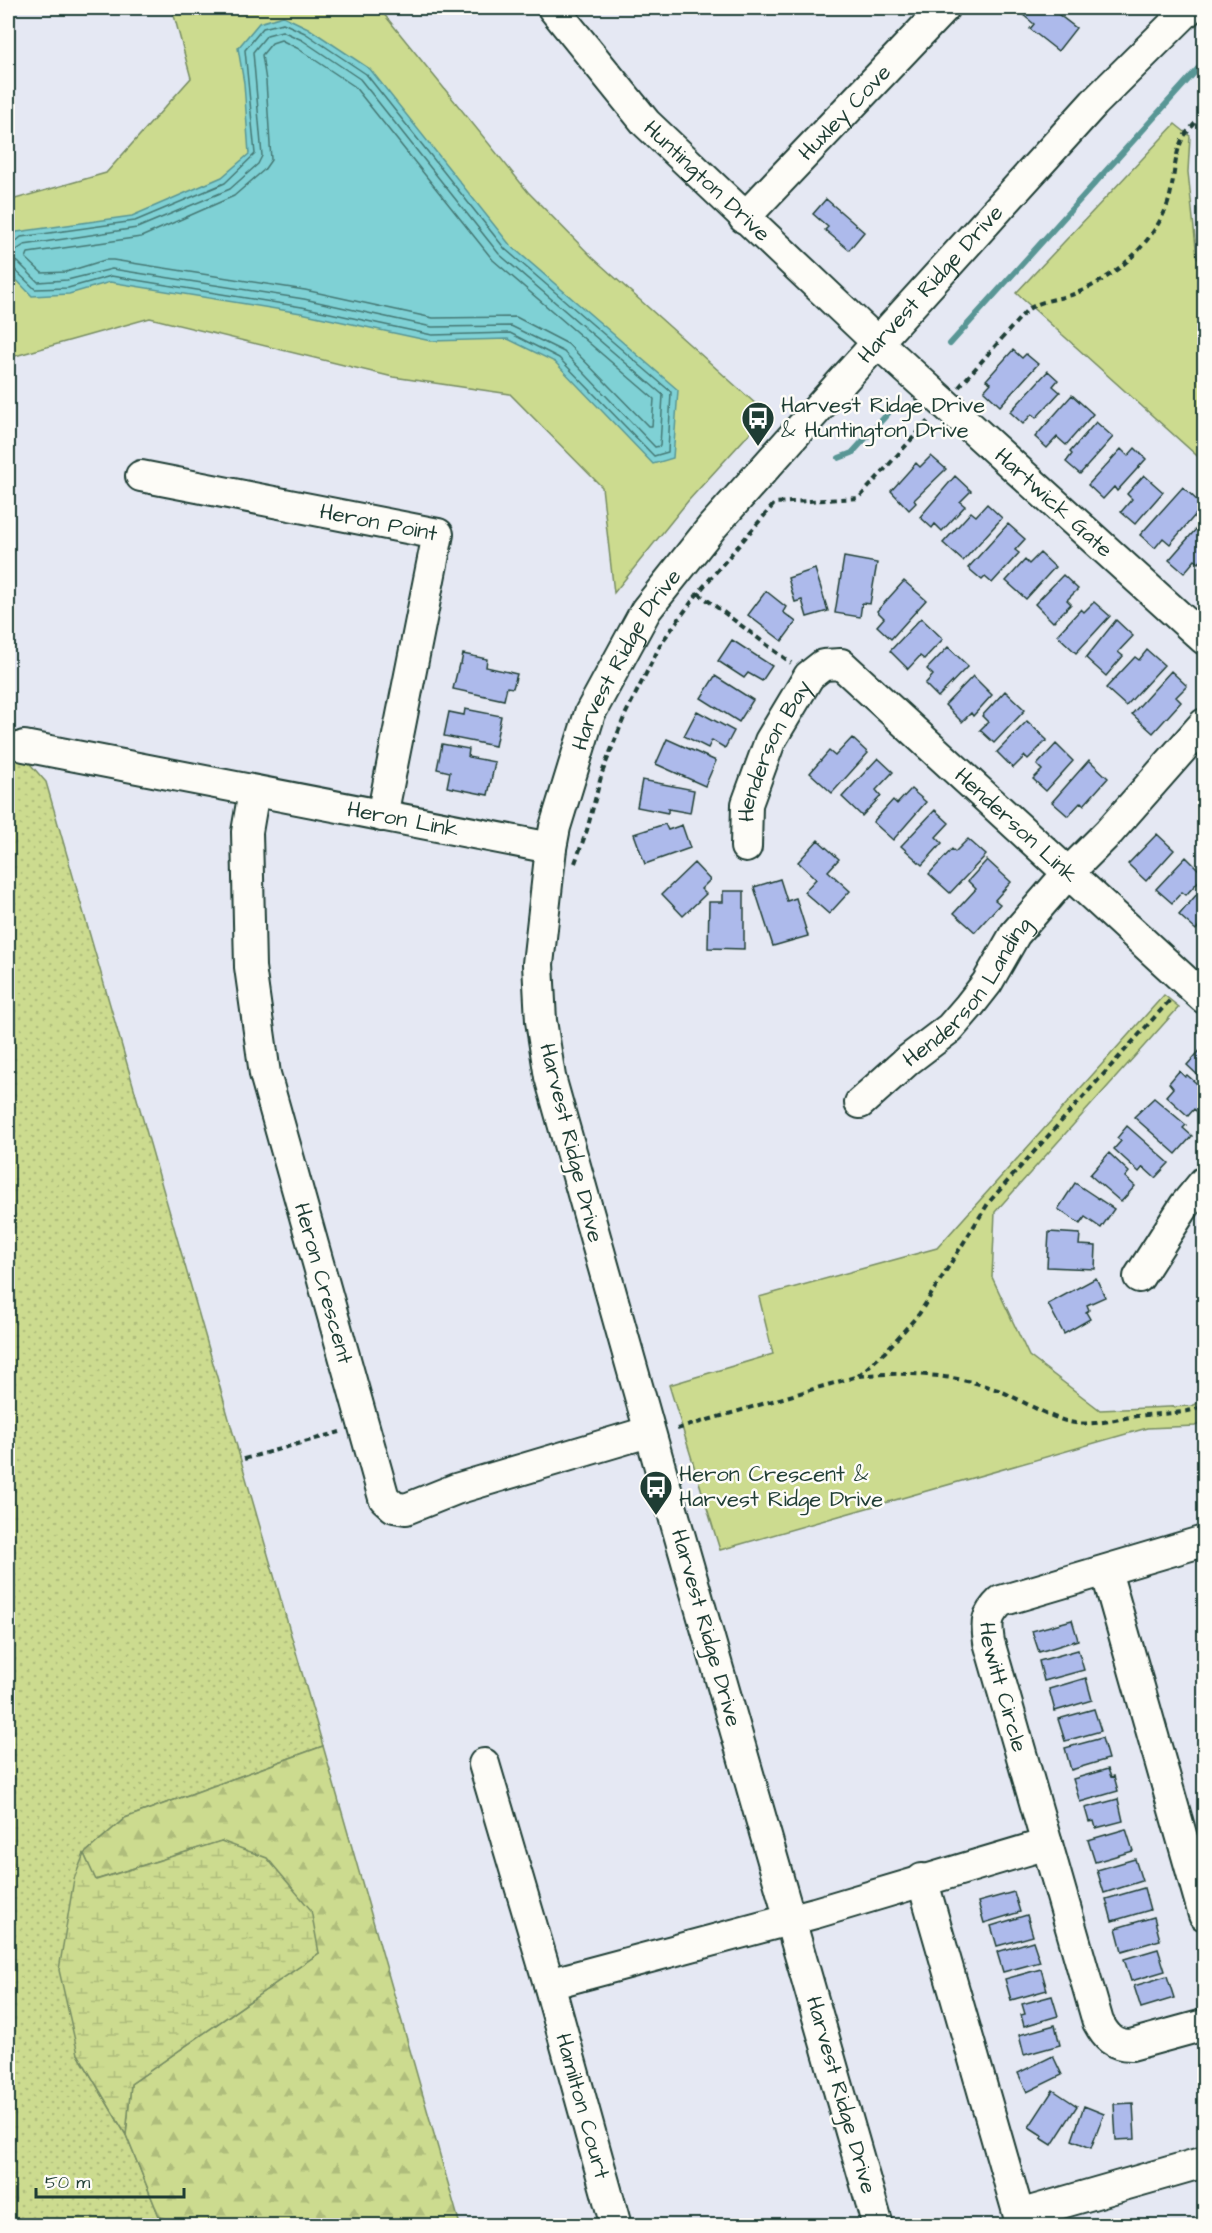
<svg xmlns="http://www.w3.org/2000/svg" width="1212" height="2233" font-family="'Architects Daughter',sans-serif">
<defs>
<pattern id="grass-dots" width="8" height="8" patternUnits="userSpaceOnUse" patternTransform="scale(1.5)"><rect width="8" height="8" fill="#ccdb8f"/><path d="M2 2h.1M6 6h.1" fill="none" stroke="#afbd7c" stroke-width="1.8" stroke-linecap="round"/></pattern>
<pattern id="forest-firs" width="22" height="20" patternUnits="userSpaceOnUse" patternTransform="scale(1.5)"><rect width="22" height="20" fill="#ccdb8f"/><path d="M5 1l3.5 6h-7zM16 11l3.5 6h-7z" fill="#afbd7c"/></pattern>
<pattern id="wetland-marsh" width="20" height="14" patternUnits="userSpaceOnUse" patternTransform="scale(1.5)"><rect width="20" height="14" fill="#ccdb8f"/><path d="M1 5h8M5 5V1M11 12h8M15 12V8" fill="none" stroke="#afbd7c"/></pattern>
</defs>
<rect width="100%" height="100%" fill="#e5e8f3"/>
<filter id="ink" filterUnits="userSpaceOnUse"><feTurbulence type="fractalNoise" baseFrequency=".0167" numOctaves="2"/><feDisplacementMap in="SourceGraphic" scale="12" xChannelSelector="R" yChannelSelector="G"/><feConvolveMatrix kernelMatrix="1 2 1 2 8 2 1 2 1" color-interpolation-filters="sRGB"/></filter>
<g filter="url(#ink)">
<path fill="url(#grass-dots)" stroke="#768c62" stroke-width="1.5" d="M8 739 46 782 323 1746 125 1818 84 1854 78 2054 126 2135 159 2216 178 2225H8Z"/>
<path fill="url(#forest-firs)" stroke="#768c62" stroke-width="1.5" d="M323 1746 460 2225 178 2226 159 2216 126 2135 131 2084 319 1953 222 1841 95 1880 84 1854 125 1818Z"/>
<path fill="url(#wetland-marsh)" stroke="#768c62" stroke-width="1.5" d="M221 1841 267 1858 311 1910 319 1953 131 2084 126 2135 78 2054 59 1970 74 1879 84 1854 96 1880Z"/>
<path fill="#ccdb8f" stroke="#768c62" stroke-width="1.5" d="M172 8H379L528 192 592 257 767 414 688 501 614 593 602 487 510 394 393 377 150 318 8 358V201L106 173 191 78Z
M1175 124 1190 136 1188 172 1197 257 1204 264V462L1016 293Z
M1164 995 1179 1007 995 1212 992 1277 1029 1356 1100 1410 1192 1406 1204 1400V1422L1195 1426 1147 1428 720 1550 669 1385 773 1354 759 1297 937 1248Z"/>
<path fill="#7fd1d5" stroke="#599695" stroke-width="1.5" d="M283 16 308 28 370 69 510 245 678 390 673 458 653 464 555 362 508 339 431 341 301 313 110 282 69 294 32 296 8 271V241L17 232 132 216 222 177 249 154 244 83 238 48 259 23Z"/>
<g fill="none" stroke-linecap="round" stroke-linejoin="round">
<path stroke="#457874" stroke-width="1.5" d="M281 40 297 48 354 86 493 260 654 399 652 426H648L568 344 516 317 433 318 305 290 113 260H105L66 272 42 273 26 258 28 253 141 237 234 196 264 170 271 160 266 81 262 55 272 43Z
M8 245 13 244 21 237 135 221 225 183 255 154 245 50 263 28 283 23 305 33 366 74 505 249 671 392 668 452 654 456 559 358 510 333 432 335 302 307 111 276 68 288 35 289 13 268 8 267
M8 252 15 251 24 245 137 228 230 189 258 164 262 156 253 52 267 35 282 31 302 40 360 79 499 254 663 395 660 446 655 447 564 352 511 326 432 327 304 299 112 269 67 280 38 282 18 262 8 260"/>
<path stroke="#599695" stroke-width="6" d="M950 344 1204 62
M839 458 852 453 892 409"/>
</g>
<path fill="#adbaeb" stroke="#1f3d34" stroke-width="1.5" d="M1028 8H1050L1076 28 1058 51 1030 29 1034 24 1022 14Z
M826 199 864 232 849 250 825 230 828 227 813 214Z
M1013 350 1022 358 1026 354 1038 364 1000 406 984 391 991 383 986 380Z
M1048 371 1058 380 1053 386 1060 392 1036 418 1032 414 1023 424 1010 412Z
M1072 395 1093 414 1066 445 1057 437 1047 448 1035 437Z
M1096 422 1113 437 1080 474 1066 462 1072 454 1070 452Z
M1135 448 1146 459 1117 491 1114 487 1103 499 1088 485 1121 449 1128 456Z
M931 456 946 469 914 500 916 503 909 510 891 491 916 463 920 467Z
M1144 475 1163 492 1135 524 1121 512 1132 499 1127 494Z
M955 476 971 491 960 502 965 506 942 531 935 524 932 528 920 517Z
M1183 487 1203 506 1170 544 1163 538 1155 548 1140 535Z
M987 504 1002 518 963 561 943 543 971 512 976 516Z
M1204 520V557L1199 563 1195 560 1184 573 1169 560Z
M1008 524 1025 539 1015 550 1019 553 992 583 985 577 982 580 968 568Z
M1040 553 1055 567 1026 599 1006 581 1025 560 1029 564Z
M844 557 877 563 870 604 862 603 860 617 835 613Z
M815 569 828 611 807 617 802 600 795 602 788 578Z
M1063 575 1078 589 1067 600 1071 604 1053 622 1035 604Z
M904 581 926 600 891 639 877 626 884 618 877 611Z
M766 591 786 607 783 612 796 622 782 641 748 615Z
M1094 602 1110 616 1076 653 1057 635 1081 609 1084 612Z
M921 618 943 639 924 659 920 656 908 669 890 651Z
M1116 620 1133 636 1118 652 1123 656 1106 676 1086 658Z
M732 640 772 666 762 681 748 673 744 678 718 661Z
M948 647 968 666 938 697 925 684 933 675 927 669Z
M1147 650 1164 665 1126 706 1106 688 1135 657 1139 660Z
M463 654 487 659 486 667 517 674 513 688 507 687 504 700 453 689 459 664H461Z
M1171 671 1187 686 1176 697 1181 702 1153 733 1132 714Z
M715 676 753 700 739 722 701 698Z
M973 676 992 695 973 716 971 713 962 722 945 705Z
M1005 691 1025 710 994 743 980 730 988 722 982 716Z
M465 709 501 716 495 746 444 736 449 712 464 715Z
M697 711 734 731 725 748 712 740 708 748 684 736Z
M1027 721 1047 740 1028 759 1025 756 1013 768 997 752Z
M852 738 868 753 832 793 810 773 829 751 835 756Z
M667 739 716 761 705 786 656 764Z
M442 744 469 749 468 757 495 762 488 795 447 787 450 772 437 769Z
M1056 744 1073 761 1046 791 1033 779 1042 770 1037 765Z
M878 758 893 772 876 790 881 796 862 816 842 797Z
M1089 760 1108 778 1084 805 1081 802 1068 816 1052 802Z
M642 780 694 790 690 813 668 809V813L637 807Z
M911 789 926 802 893 840 873 822 893 800 897 804Z
M935 810 949 823 936 837 942 843 922 865 901 846Z
M665 824 668 830 682 825 690 848 645 864 634 834Z
M1157 834 1174 850 1146 881 1128 864Z
M968 839 986 855 950 893 929 874 952 849 955 852Z
M818 840 839 859 828 871 850 891 829 914 804 892 816 879 798 862Z
M1186 857 1204 875 1186 895 1182 892 1172 903 1156 889Z
M987 860 1011 882 995 900 1000 904 975 932 954 913 976 889 968 881Z
M694 863 710 880 701 889 706 894 683 916 662 894Z
M780 879 787 901 796 898 808 936 773 946 754 887Z
M1204 886V919L1196 930 1179 915Z
M723 891H744V949L708 948 709 902H723Z
M1204 1046V1081L1187 1065Z
M1179 1071 1185 1077 1187 1075 1204 1090V1115L1203 1117 1194 1109 1188 1116 1166 1096 1173 1088 1169 1083Z
M1154 1098 1186 1125 1183 1128 1192 1136 1176 1154 1134 1117Z
M1127 1126 1169 1163 1155 1178 1143 1167 1139 1172 1114 1149 1121 1141 1117 1138Z
M1109 1153 1129 1172 1125 1177 1135 1186 1121 1202 1090 1175Z
M1075 1183 1114 1209 1101 1228 1085 1217 1080 1224 1058 1209Z
M1049 1232 1080 1234 1079 1245 1096 1246 1095 1269 1047 1267Z
M1096 1278 1105 1297 1087 1305 1089 1310 1086 1312 1090 1319 1064 1334 1048 1304Z
M1072 1620 1078 1640 1039 1652 1032 1631Z
M1078 1650 1084 1670 1044 1681 1039 1661Z
M1086 1678 1092 1700 1055 1711 1049 1689Z
M1094 1709 1101 1731 1065 1741 1058 1719Z
M1102 1738 1108 1759 1071 1770 1065 1748Z
M1108 1769 1111 1777 1114 1776 1118 1791 1080 1802 1073 1779Z
M1118 1799 1123 1821 1096 1828 1094 1821 1089 1822 1085 1808Z
M1126 1829 1133 1851 1095 1862 1088 1840Z
M1135 1859 1142 1881 1104 1893 1097 1870Z
M1144 1888 1150 1910 1112 1921 1106 1899Z
M1014 1892 1020 1912 984 1923 978 1902Z
M1027 1915 1033 1936 997 1946 991 1926Z
M1154 1917 1160 1940 1122 1951 1116 1928Z
M1033 1941 1040 1962 1003 1972 997 1952Z
M1158 1949 1165 1971 1131 1981 1124 1959Z
M1041 1969 1047 1990 1011 2000 1005 1979Z
M1167 1976 1174 1998 1141 2008 1134 1986Z
M1052 1996 1058 2016 1024 2026 1021 2015 1025 2014 1022 2004Z
M1055 2025 1060 2045 1024 2055 1019 2035Z
M1053 2056 1062 2075 1027 2092 1018 2073Z
M1053 2090 1077 2106 1052 2145 1041 2138 1043 2136 1029 2127Z
M1133 2103 1135 2139 1116 2140 1114 2104Z
M1084 2106 1104 2114 1091 2148 1072 2140Z"/>
<g fill="none" stroke-linecap="round" stroke-linejoin="round">
<defs>
<g id="minor">
<path id="s1" d="M553 8 646 123 877 342 1204 639"/>
<path id="s2" d="M744 218 944 8"/>
<path id="s3" d="M141 476 438 534 382 816"/>
<path id="s4" d="M24 746 551 848"/>
<path id="s5" d="M254 791 247 832 250 967 265 1074 384 1498 394 1507 406 1509 456 1489 648 1432"/>
<path id="s6" d="M746 847 747 804 770 741 809 676 823 665 841 664 1204 998"/>
<path id="s7" d="M860 1103 908 1060 950 1028 969 1006 987 983 1015 934 1068 873 1109 832 1204 724"/>
<path d="M1139 1277 1185 1205 1204 1182"/>
<path id="s8" d="M1204 1541 1001 1601C986 1615 986 1623 989 1642L1098 2022C1106 2037 1113 2045 1131 2045L1204 2025"/>
<path d="M1106 1571 1204 1915"/>
<path id="s9" d="M484 1764 549 1984 616 2226"/>
<path d="M922 1879 1022 2226"/>
<path d="M549 1984 815 1913 1047 1844"/>
<path d="M1019 2215 1204 2162"/>
<path id="s10" d="M878 2226C769 1842 656 1461 550 1077L541 1021 538 964 551 848 555 827 590 713 646 610 712 527 847 376 1094 103 1190 8"/>
</g>
</defs>
<use href="#minor" stroke="#1f3d34" stroke-width="34"/>
<path stroke="#1f3d34" stroke-width="4" stroke-dasharray="6 4.5" stroke-linecap="butt" d="M959 387 1027 310C1043 299 1057 300 1074 294 1112 279 1146 250 1164 213 1175 191 1172 164 1181 142 1185 132 1197 122 1204 114
M698 593 791 663
M575 863 587 830 602 773 625 715 662 642 698 593 775 503 859 498 928 421
M859 1376C905 1371 954 1374 998 1390 1022 1400 1044 1415 1069 1422 1092 1427 1115 1419 1137 1416 1159 1413 1184 1415 1204 1406
M677 1429 858 1376 885 1352 919 1314 989 1202 1170 1000
M244 1459 340 1432"/>
<use href="#minor" stroke="#fdfcf7" stroke-width="30"/>
</g>
</g>
<defs>
<symbol id="bus-pin" viewBox="-11 -11 22 30"><path d="M0 17L-7.5 6A9.5 9.5 0 1 1 7.5 6Z" fill="#1f3d34" stroke="#fdfcf7"/><path d="M-5-6H5V4H4V6H2V4H-2V6H-4V4H-5ZM-3.5-4V0h7V-4ZM-3.5 1.2v1.5H-2V1.2ZM2 1.2v1.5H3.5V1.2Z" fill="#fff"/></symbol>
</defs>
<g fill-rule="evenodd">
<use href="#bus-pin" x="739" y="399" width="38" height="52"/>
<use href="#bus-pin" x="637" y="1468" width="38" height="52"/>
</g>
<g text-anchor="middle" dominant-baseline="central" stroke-width="5" stroke-linejoin="round" paint-order="stroke">
<g font-size="22" fill="#1f3d34" stroke="#fdfcf7">
<text stroke="none"><textPath href="#s2" startOffset="146">Huxley Cove</textPath></text>
<text stroke="none"><textPath href="#s1" startOffset="232">Huntington Drive</textPath></text>
<text stroke="none"><textPath href="#s10" startOffset="2116">Harvest Ridge Drive</textPath></text>
<text stroke="none"><textPath href="#s1" startOffset="705">Hartwick Gate</textPath></text>
<text stroke="none"><textPath href="#s3" startOffset="242">Heron Point</textPath></text>
<text stroke="none"><textPath href="#s10" startOffset="1630">Harvest Ridge Drive</textPath></text>
<text stroke="none"><textPath href="#s6" startOffset="102">Henderson Bay</textPath></text>
<text stroke="none"><textPath href="#s4" startOffset="386">Heron Link</textPath></text>
<text stroke="none"><textPath href="#s6" startOffset="460">Henderson Link</textPath></text>
<text stroke="none"><textPath href="#s7" startOffset="156">Henderson Landing</textPath></text>
<text transform="translate(571 1143) rotate(76)">Harvest Ridge Drive</text>
<text stroke="none"><textPath href="#s5" startOffset="502">Heron Crescent</textPath></text>
<text transform="translate(706 1628) rotate(74)">Harvest Ridge Drive</text>
<text stroke="none"><textPath href="#s8" startOffset="304">Hewitt Circle</textPath></text>
<text transform="translate(841 2095) rotate(74)">Harvest Ridge Drive</text>
<text stroke="none"><textPath href="#s9" startOffset="356">Hamilton Court</textPath></text>
</g>
<g font-size="22" fill="#1f3d34" stroke="#fdfcf7" text-anchor="start">
<text x="781" y="405">Harvest Ridge Drive<tspan x="781" dy="25">&amp; Huntington Drive</tspan></text>
<text x="679" y="1474">Heron Crescent &amp;<tspan x="679" dy="25">Harvest Ridge Drive</tspan></text>
</g>
</g>
<rect width="1212" height="2233" fill="none" stroke="#fdfcf7" stroke-width="30"/>
<rect x="15" y="15" width="1182" height="2203" fill="none" stroke="#1f3d34" stroke-width="2" filter="url(#ink)"/>
<path d="M36 2188v9h148v-9" fill="none" stroke="#1f3d34" stroke-width="3"/>
<text x="45" y="2188" font-size="18" fill="#1f3d34" stroke="#fdfcf7" stroke-width="4.5" paint-order="stroke">50 m</text>
</svg>
